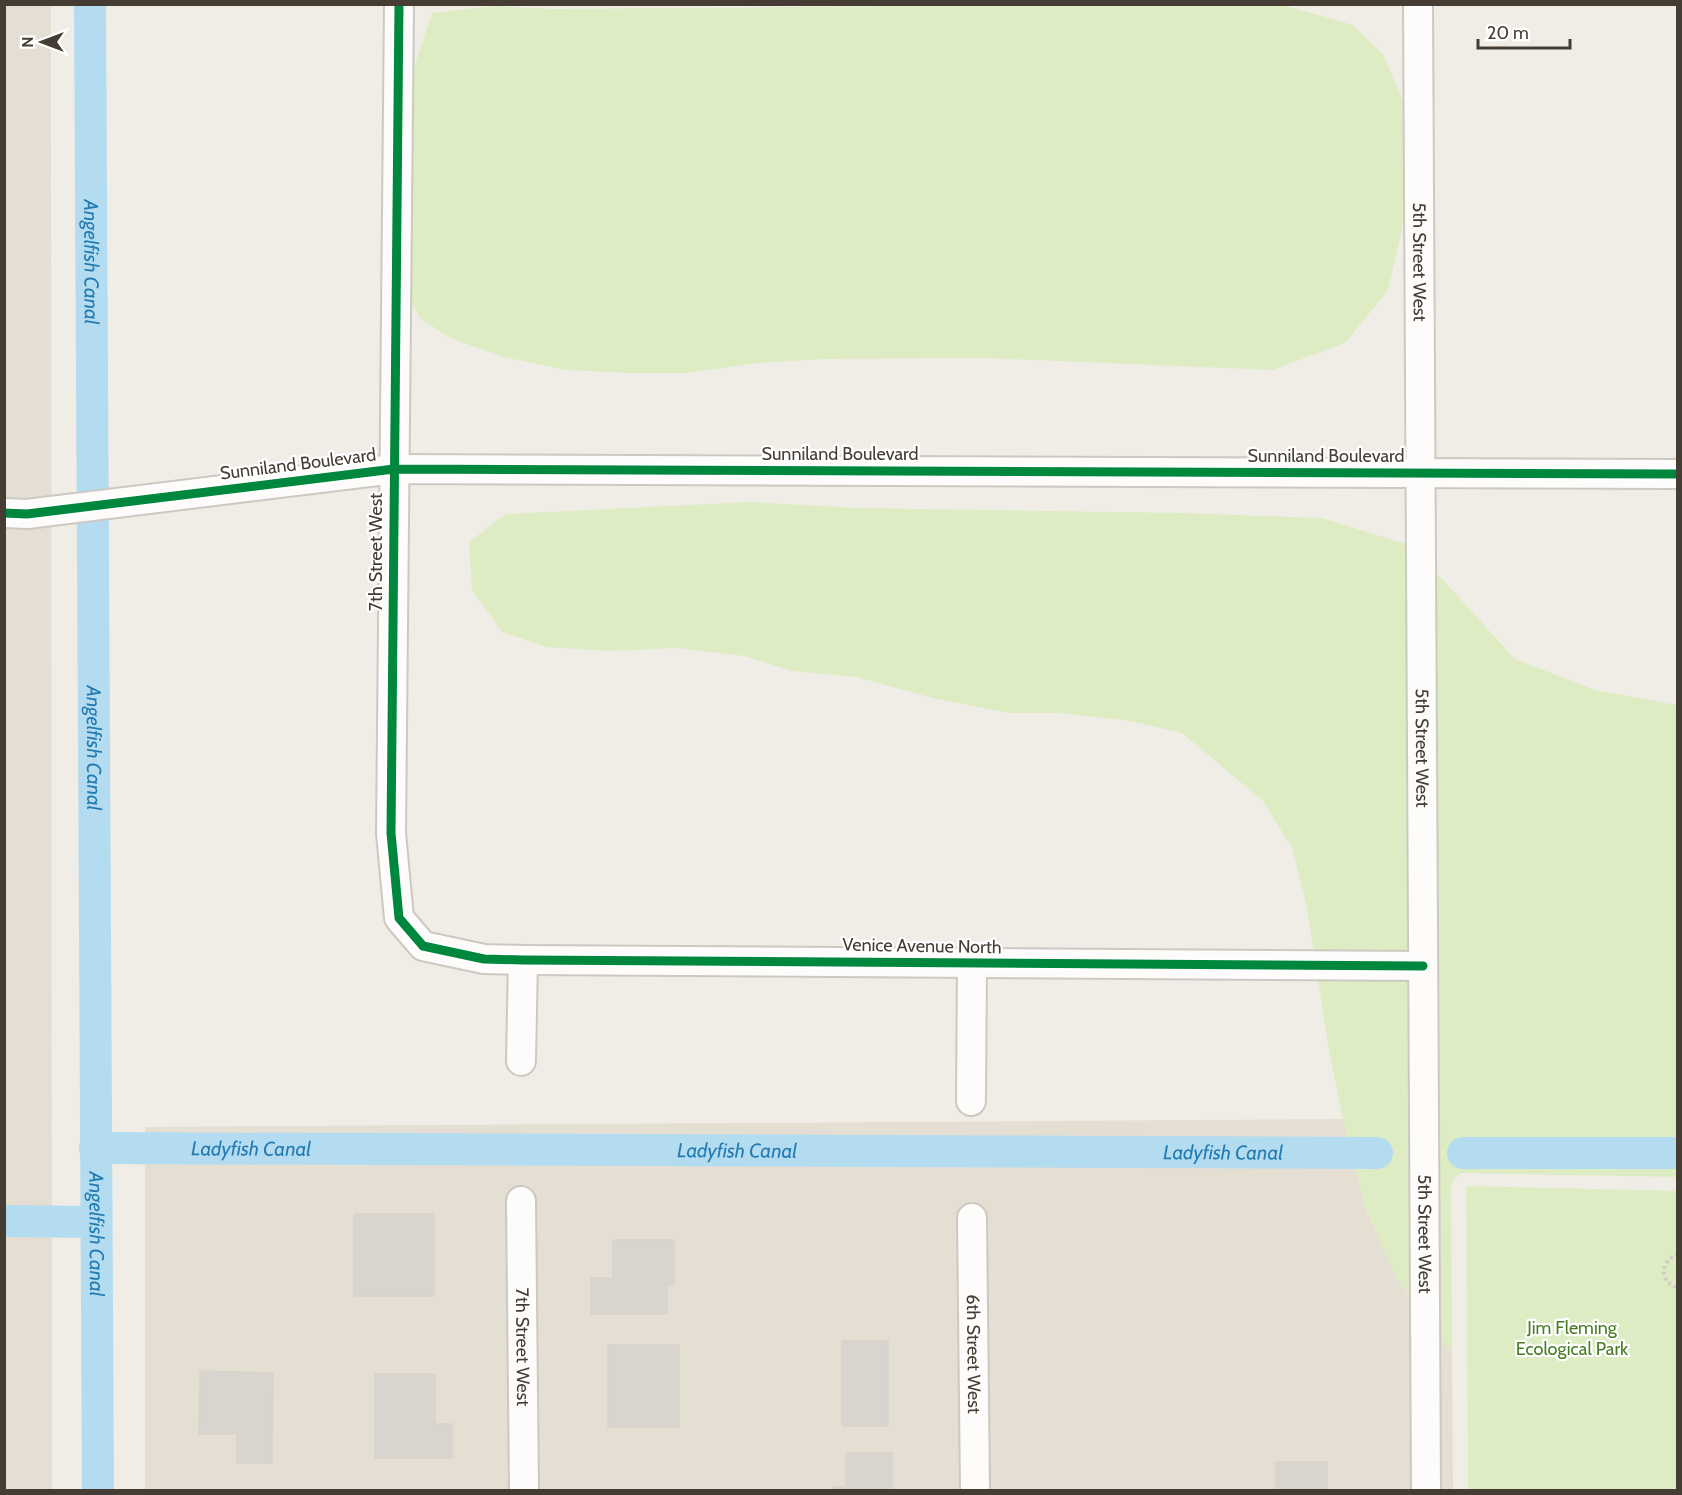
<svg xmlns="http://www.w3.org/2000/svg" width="1682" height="1495" font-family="Cabin,sans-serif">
<rect width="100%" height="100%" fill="#f0ede6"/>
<path fill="#e5ded3" d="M51 4 52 1490H5L4 5Z
M1343 1119 1366 1210 1397 1278 1452 1353 1453 1490H145V1127Z"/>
<path fill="#deecc4" d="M1013 5H1283L1353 25 1383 54 1404 104 1407 207 1388 290 1345 343 1272 370 984 358 822 359 758 363 686 373H629L566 370 503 357 450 338 420 318 403 288 399 113 432 13 495 6 554 9Z
M750 502 857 508 1183 513 1322 518 1412 546 1515 659 1595 690 1677 705V1177L1462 1173 1454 1178 1451 1186 1452 1353 1397 1278 1366 1210 1343 1119 1329 1051 1307 908 1292 848 1263 801 1182 733 1130 721 1060 713H1008L933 698 856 677 792 671 744 656 678 648 609 651 547 647 502 632 472 590 469 542 506 514Z
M1466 1186 1677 1191V1490H1468Z"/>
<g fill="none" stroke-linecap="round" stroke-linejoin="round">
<g stroke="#b4dcf1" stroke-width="32">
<path id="s1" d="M90 4 98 1490"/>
<path id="s2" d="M95 1148 1377 1153"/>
<path d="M1463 1153H1678"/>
<path d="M4 1221 96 1222"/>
</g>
</g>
<path fill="#d8d4ce" stroke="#d8d4cc" stroke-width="1.5" d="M354 1214H434V1296H354Z
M613 1240H674V1284H667V1314H591V1278H613Z
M842 1341H888V1426H842Z
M608 1345H679V1427H608Z
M200 1371 273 1373 272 1463H237V1434H199Z
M375 1374H435V1424H452V1458H375Z
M846 1453H892V1490H833V1487H846Z
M1276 1462H1327V1490H1276Z"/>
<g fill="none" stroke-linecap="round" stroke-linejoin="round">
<defs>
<g id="minor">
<path d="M399 4 391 833 399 918 423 946 484 959 523 960 1423 966"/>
<path id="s3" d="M1418 4 1426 1490"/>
<path d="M4 513 27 514 394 469 1678 474"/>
<path d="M521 1061 523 960"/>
<path d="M971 1101 972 963"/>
<path id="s4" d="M521 1201 524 1490"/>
<path id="s5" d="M972 1218 975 1490"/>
</g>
</defs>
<use href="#minor" stroke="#ccc9c2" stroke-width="32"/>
<path stroke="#d1cdc9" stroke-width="4" stroke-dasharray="3 3" stroke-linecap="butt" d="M1678 1254C1660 1262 1658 1281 1678 1288"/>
<use href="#minor" stroke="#fdfcfb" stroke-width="28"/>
<defs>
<path id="cycleway" d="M399 4 391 833 399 918 423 946 484 959 523 960 1423 966
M4 513 27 514 394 469 1678 474"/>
</defs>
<use href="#cycleway" stroke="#fff" stroke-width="13"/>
<use href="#cycleway" stroke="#00873e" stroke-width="9"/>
</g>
<g text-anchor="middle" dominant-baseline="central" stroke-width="4.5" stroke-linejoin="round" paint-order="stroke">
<g font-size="18" fill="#453d33" stroke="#fff">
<text stroke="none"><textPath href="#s3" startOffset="258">5th Street West</textPath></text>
<text x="840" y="454">Sunniland Boulevard</text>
<text x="1326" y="456">Sunniland Boulevard</text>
<text transform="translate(298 464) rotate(-7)">Sunniland Boulevard</text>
<text transform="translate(376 552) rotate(-90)">7th Street West</text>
<text stroke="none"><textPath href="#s3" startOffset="744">5th Street West</textPath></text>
<text transform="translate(922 946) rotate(1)">Venice Avenue North</text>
<text stroke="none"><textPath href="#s3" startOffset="1230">5th Street West</textPath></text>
<text stroke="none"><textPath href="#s4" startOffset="146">7th Street West</textPath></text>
<text stroke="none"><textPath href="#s5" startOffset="136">6th Street West</textPath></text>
</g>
<g font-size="18" fill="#487b22" stroke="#fff">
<text x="1572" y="1328">Jim Fleming<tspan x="1572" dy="21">Ecological Park</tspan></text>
</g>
<g font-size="20" font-style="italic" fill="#237cb1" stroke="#fff">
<text stroke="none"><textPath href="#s1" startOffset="258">Angelfish Canal</textPath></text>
<text stroke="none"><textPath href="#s1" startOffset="744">Angelfish Canal</textPath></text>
<text stroke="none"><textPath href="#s2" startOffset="156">Ladyfish Canal</textPath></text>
<text stroke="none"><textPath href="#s2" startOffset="642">Ladyfish Canal</textPath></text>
<text stroke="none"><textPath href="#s2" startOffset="1128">Ladyfish Canal</textPath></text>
<text stroke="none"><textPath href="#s1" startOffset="1230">Angelfish Canal</textPath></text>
</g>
</g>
<rect width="1682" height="1495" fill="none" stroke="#453d33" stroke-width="12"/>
<g transform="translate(42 42) rotate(270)" stroke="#ffffff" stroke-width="4.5" paint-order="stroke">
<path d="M0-4.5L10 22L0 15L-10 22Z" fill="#453d33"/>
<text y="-9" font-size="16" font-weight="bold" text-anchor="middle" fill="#453d33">N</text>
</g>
<path d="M1478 39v9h92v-9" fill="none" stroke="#453d33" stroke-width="3"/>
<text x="1487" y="39" font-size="18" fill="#453d33" stroke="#ffffff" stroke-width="4.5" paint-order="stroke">20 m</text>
</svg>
